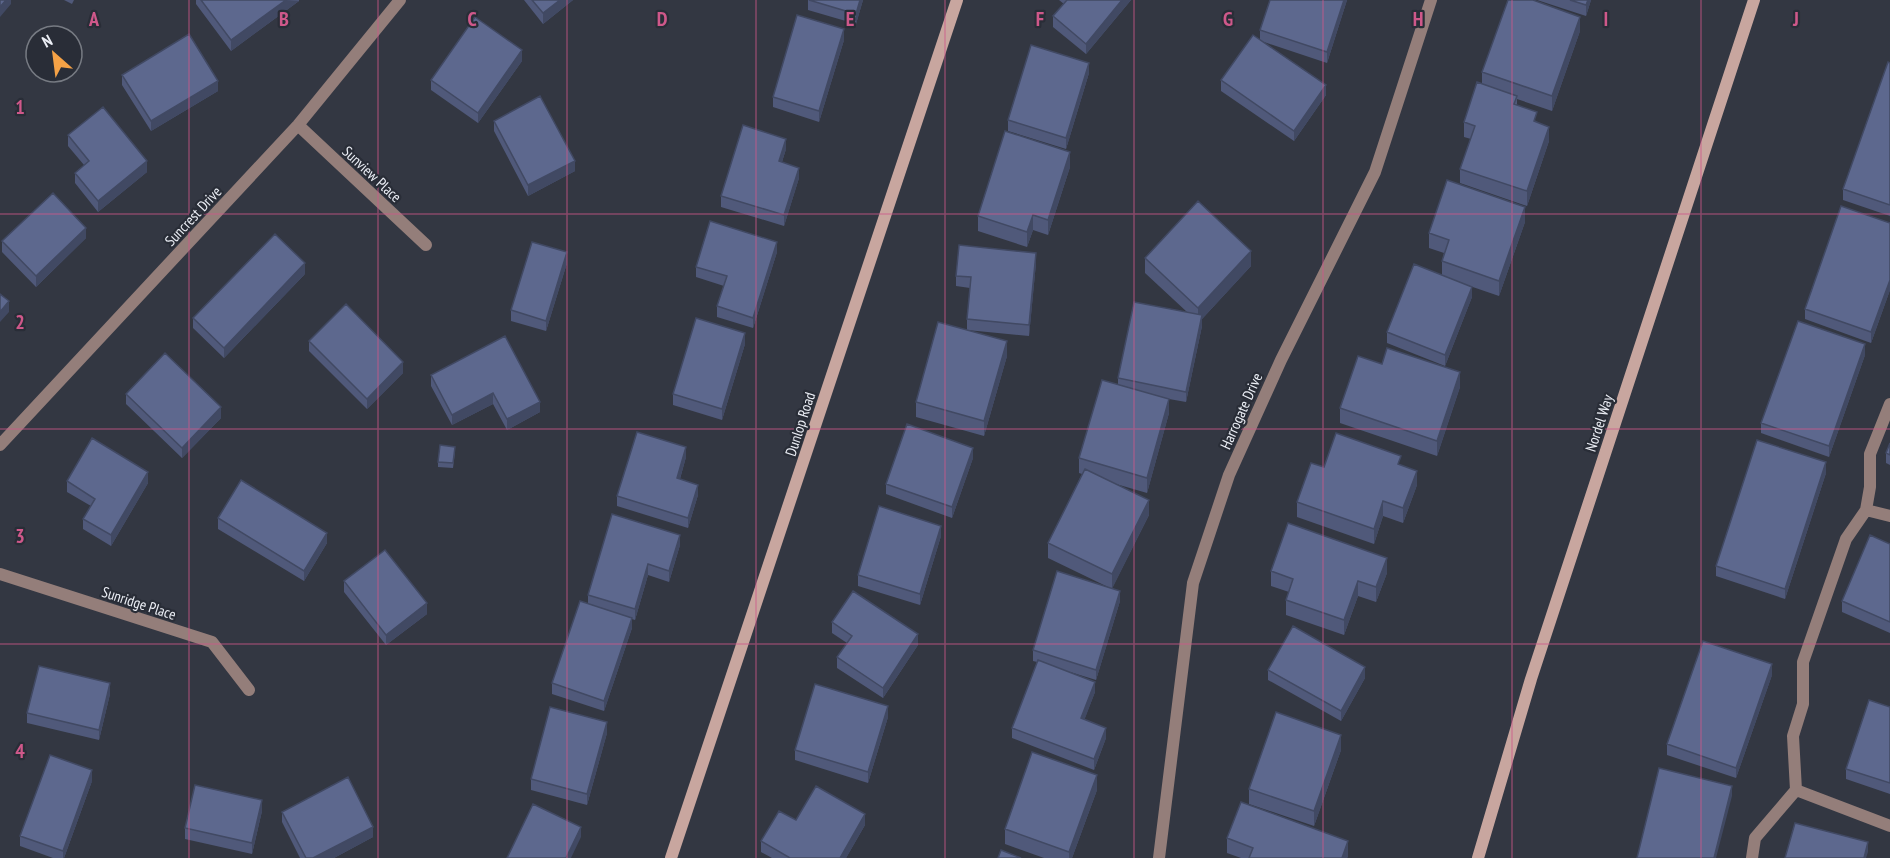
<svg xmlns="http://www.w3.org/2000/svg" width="1890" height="858" font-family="'PT Sans Narrow',sans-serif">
<rect width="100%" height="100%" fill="#333742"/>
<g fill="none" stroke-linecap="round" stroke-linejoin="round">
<path stroke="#947e7a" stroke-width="12" d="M1866 510 1890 516
M1796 790 1890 826
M1752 858 1755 838 1796 790 1793 736 1803 704V662L1846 539 1866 510 1870 487V454L1890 404"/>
<path stroke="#947e7a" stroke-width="12" d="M298 125 426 245
M0 445 298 125 400 0
M0 574 212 642 249 690
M1159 858 1193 583 1229 475 1281 360 1375 172 1431 0"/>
<path stroke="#c8a69f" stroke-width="12" d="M671 858 957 0
M1478 858 1531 679 1754 0"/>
</g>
<path fill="#50597a" d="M64 0H74L72 4Z
M196 0H299V1L231 51 196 4Z
M524 0H573L543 24Z
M808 0H863L856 24 808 10Z
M1059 0H1131L1086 54 1053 27V16L1064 4Z
M1347 0 1327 63 1264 42 1326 95 1294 141 1221 91V80L1260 39V30Z
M1537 0H1591L1586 16Z
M1580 31 1552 111 1517 99V105L1537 122 1549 141 1527 206 1460 183V169L1471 139 1464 137V122L1482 84V72Z
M844 40 819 122 773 107V97Z
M522 61 478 123 431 90V80Z
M1890 63V216L1843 200V189Z
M1089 73 1066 149 1008 131V120Z
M122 75 218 91 151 131 122 85Z
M494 121 575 171 528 196 494 131Z
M68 135 147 172 98 212 75 183V173L84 165 68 146Z
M786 149 782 162 799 178 784 226 721 207V196Z
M1070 167 1048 235 1033 230 1027 247 978 231V216Z
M1525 222 1499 296 1464 284 1472 297 1445 366 1387 343V332L1442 275V261L1444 253 1429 248V233Z
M1890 223V290L1871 343 1805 319V309Z
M86 238 36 287 2 252V241Z
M777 252 753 328 717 317V306L724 286 696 277V267Z
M1145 258 1251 266 1202 319V326L1186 402 1169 399V413L1147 493 1116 484 1149 515 1112 588 1120 601 1096 680 1070 672 1095 692 1084 720 1106 738 1094 770 1012 738V728L1037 662 1033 661V650L1108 587 1048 558V543L1082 474 1079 473V458L1118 384V378L1187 312 1145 273Z
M567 263 546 331 511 321V310Z
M1036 263 1029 336 967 330V319L970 288 956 286V276Z
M305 274 224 358 193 328V318Z
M505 336 540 412 507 430 493 404 452 425 431 386V375Z
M309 341 403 373 367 409 309 351Z
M745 344 722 420 673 405V394Z
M1865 355 1829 457 1761 433V423Z
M1007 356 984 436 916 417V402Z
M1382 364 1460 387 1437 456 1340 423V408Z
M126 394 221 418 182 458 126 404Z
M1890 443V465L1886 463V453Z
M455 452 453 468 438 467V462Z
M686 457 680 479 698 495 688 528 617 506V496Z
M973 458 952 518 886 494V484Z
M1401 465 1417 485 1403 523 1383 516 1374 544 1297 517V502L1324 467Z
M1826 473 1785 599 1716 576V566Z
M67 481 148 483 111 546 83 529V519L91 506 67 492Z
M218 518 327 543 304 581 218 529Z
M941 536 920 605 858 586V575Z
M1890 544V633L1842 612V601Z
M680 545 669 582 648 575 635 620 632 619V628L604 711 552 694V683L588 603V595Z
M1271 571 1387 573 1376 602 1358 596 1344 635 1286 615V600L1289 592 1271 586Z
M344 581 427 614 386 645 344 592Z
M832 622 918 645 883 698 837 668V657L847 643 832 633Z
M1268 670 1365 678 1341 721 1268 680Z
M1772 675 1736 778 1667 755V744Z
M110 694 99 740 27 723V713Z
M1890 707V794L1846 779V769Z
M888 717 868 783 795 760V750Z
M607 733 587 805 531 790V779Z
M1341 750 1314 826 1249 804V789Z
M92 781 64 858H53L20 846V836Z
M1097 790 1072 858H1044L1005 844V829Z
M262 811 252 854 185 839V828Z
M282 812 373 837 334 858H300L282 822Z
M796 820 865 825 846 858H772L761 852V841Z
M1227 838 1348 856 1347 858H1241L1227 853Z"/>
<path fill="#414963" d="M6 0H11V4L0 17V7Z
M286 0 299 1 231 51V40Z
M560 0H573L543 24V13Z
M860 0H863L856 24V14Z
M1122 0H1131L1086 54V44Z
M1344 0H1347L1327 63V52Z
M1588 0H1591L1586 16V5Z
M1580 17V31L1552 111V96Z
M844 29V40L819 122V111Z
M522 50V61L478 123V113Z
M1089 63V73L1066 149V138Z
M218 81V91L151 131V121Z
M1326 85V95L1294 141V131Z
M1549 127V141L1527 206V191Z
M786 139V149L779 171V161Z
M1070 152V167L1048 235V220Z
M147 161V172L98 212V201Z
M575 161V171L528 196V185Z
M799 168V178L784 226V215Z
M1525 207V222L1499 296V281Z
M1033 215V230L1027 247V232Z
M86 228V238L36 287V276Z
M777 242V252L753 328V318Z
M1251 251V266L1202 319V326L1186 402V392L1198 323V308Z
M567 252V263L546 331V321Z
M1036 253V263L1029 336V325Z
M305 263V274L224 358V348Z
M1890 280V290L1871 343V332Z
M1472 287V297L1445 366V355Z
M9 301V312L0 322V312Z
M745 333V344L722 420V409Z
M1007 341V356L984 436V421Z
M1865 344V355L1829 457V446Z
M403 362V373L367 409V399Z
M1460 372V387L1437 456V441Z
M493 393V404L452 425V415Z
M1169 399V413L1147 493V478Z
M540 402V412L507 430V419Z
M221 407V418L182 458V448Z
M686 447V457L677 489V478Z
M973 448V458L952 518V507Z
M1826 462V473L1785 599V589Z
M1417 471V485L1403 523V508Z
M148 472V483L111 546V535Z
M698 485V495L688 528V518Z
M1149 500V515L1112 589V574Z
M1383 501V516L1374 544V529Z
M941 526V536L920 605V594Z
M327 533V543L304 581V571Z
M680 535V545L669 582V571Z
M1387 558V573L1376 602V587Z
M648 564V575L635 620V609Z
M1358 581V596L1344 635V620Z
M1120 591V601L1096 680V670Z
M427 603V614L386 645V635Z
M632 618V628L604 711V701Z
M918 634V645L883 698V688Z
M1772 664V675L1736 778V768Z
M1365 667V678L1341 721V711Z
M1095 682V692L1081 729V718Z
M110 683V694L99 740V730Z
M888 706V717L868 783V772Z
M607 722V733L587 805V794Z
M1106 728V738L1094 770V759Z
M1341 735V750L1314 826V811Z
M92 770V781L64 858H63V851Z
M1097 775V790L1072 858H1069V852Z
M1732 786V796L1716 858H1714Z
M262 800V811L252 854V843Z
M865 814V825L846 858H840Z
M373 827V837L334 858H313Z
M581 827V837L571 858H566Z
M1348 841V856L1347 858H1342Z
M1868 842V852L1866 858H1864Z"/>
<path fill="#5d688e" stroke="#414963" stroke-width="1.5" d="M0 0H6L0 7Z
M201 0H286L231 40Z
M532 0H560L543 13Z
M809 0H860L856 14Z
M1067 0H1122L1086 44 1053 16Z
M1270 0H1344L1327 52 1260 30Z
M1508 0H1533L1580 17 1552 96 1482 72Z
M1570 0H1588L1586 5Z
M797 15 844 29 819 111 773 97Z
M475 17 522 50 478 113 431 80Z
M189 34 218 81 151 121 122 75Z
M1253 35 1326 85 1294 131 1221 80Z
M1031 45 1089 63 1066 138 1008 120Z
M1888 62 1890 63V205L1843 189Z
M1477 82 1517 96 1514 104 1537 112 1534 121 1549 127 1527 191 1460 169 1475 126 1464 122Z
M540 96 575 161 528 185 494 121Z
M103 107 147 161 98 201 75 173 89 161 68 135Z
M743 125 786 139 779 161 799 168 784 215 721 196Z
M1005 131 1070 152 1048 220 1033 215 1027 232 978 216Z
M1447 180 1525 207 1499 281 1442 261 1449 240 1429 233Z
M53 193 86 228 36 276 2 241Z
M1198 201 1251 251 1198 308 1145 258Z
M1841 206 1890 223V280L1871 332 1805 309Z
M710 221 777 242 753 318 717 306 727 276 696 267Z
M275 234 305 263 224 348 193 318Z
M532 242 567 252 546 321 511 310Z
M959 245 1036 253 1029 325 967 319 971 277 956 276Z
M1414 264 1472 287 1445 355 1387 332Z
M0 294 9 301 0 312Z
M1134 302 1202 315 1186 392 1118 378Z
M346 304 403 362 367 399 309 341Z
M696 318 745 333 722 409 673 394Z
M1798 321 1865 344 1829 446 1761 423Z
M938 322 1007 341 984 421 916 402Z
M505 336 540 402 507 419 493 393 452 415 431 375Z
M1387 348 1460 372 1437 441 1340 408 1358 356 1382 364Z
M165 353 221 407 182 448 126 394Z
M1102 380 1169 399 1147 478 1079 458Z
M907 424 973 448 952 507 886 484Z
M637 432 686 447 677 478 698 485 688 518 617 496Z
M1336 433 1401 456 1398 464 1417 471 1403 508 1383 501 1374 529 1297 502 1311 463 1324 467Z
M92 438 148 472 111 535 83 519 95 499 67 481Z
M1757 440 1826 462 1785 589 1716 566Z
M1890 443V455L1886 453Z
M440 445 455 447 453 463 438 462Z
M1085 469 1149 500 1112 574 1048 543Z
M241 480 327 533 304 571 218 518Z
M879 506 941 526 920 594 858 575Z
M612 514 680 535 669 571 648 564 635 609 588 595Z
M1288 523 1387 558 1376 587 1358 581 1344 620 1286 600 1293 579 1271 571Z
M1870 535 1890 544V622L1842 601Z
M385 550 427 603 386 635 344 581Z
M1057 571 1120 591 1096 670 1033 650Z
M853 591 918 634 883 688 837 657 852 636 832 622Z
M580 601 632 618 604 701 552 683Z
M1293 626 1365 667 1341 711 1268 670Z
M1703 641 1772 664 1736 768 1667 744Z
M1038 660 1095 682 1081 718 1106 728 1094 759 1012 728Z
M39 666 110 683 99 730 27 713Z
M815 684 888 706 868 772 795 750Z
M1869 700 1890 707V783L1846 769Z
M550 707 607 722 587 794 531 779Z
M1276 712 1341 735 1314 811 1249 789Z
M1032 752 1097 775 1069 852 1005 829Z
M50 755 92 770 63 851 20 836Z
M1659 768 1732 786 1714 858H1637Z
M348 777 373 827 313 858H306L282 812Z
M195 785 262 800 252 843 185 828Z
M816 786 865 814 840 858H790L761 841 779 811 796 820Z
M1241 802 1348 841 1342 858H1249L1253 848 1227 838Z
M533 804 581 827 566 858H507Z
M1795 823 1868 842 1864 858H1785Z
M1001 850 1021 858H998Z"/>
<path fill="none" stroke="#cf588a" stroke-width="1.5" stroke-opacity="0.55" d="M189 0V858M378 0V858M567 0V858M756 0V858M945 0V858M1134 0V858M1323 0V858M1512 0V858M1701 0V858M0 214H1890M0 429H1890M0 644H1890"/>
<g text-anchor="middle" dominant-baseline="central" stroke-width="4.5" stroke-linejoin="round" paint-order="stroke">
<g font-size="15" fill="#eceff6" stroke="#292d37">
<text transform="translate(372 174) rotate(43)">Sunview Place</text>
<text transform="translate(193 216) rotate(-47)">Suncrest Drive</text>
<text transform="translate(1241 411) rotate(-66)">Harrogate Drive</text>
<text transform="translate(1599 423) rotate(-72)">Nordel Way</text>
<text transform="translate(800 424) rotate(-72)">Dunlop Road</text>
<text transform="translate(139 603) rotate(18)">Sunridge Place</text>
</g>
</g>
<g font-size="20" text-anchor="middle" font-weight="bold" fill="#cf588a" stroke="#292d37" stroke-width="4.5" stroke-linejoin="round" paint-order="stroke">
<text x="94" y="26">A</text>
<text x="284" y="26">B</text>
<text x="472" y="26">C</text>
<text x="662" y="26">D</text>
<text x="850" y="26">E</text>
<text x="1040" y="26">F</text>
<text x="1228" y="26">G</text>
<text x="1418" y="26">H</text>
<text x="1606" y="26">I</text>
<text x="1796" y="26">J</text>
<text x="20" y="114">1</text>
<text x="20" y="329">2</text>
<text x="20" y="543">3</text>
<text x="20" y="758">4</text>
</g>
<g transform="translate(54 54) rotate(332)"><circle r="28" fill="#292d37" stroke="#777b83" stroke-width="1.5"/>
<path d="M0-4.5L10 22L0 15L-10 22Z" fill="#f5a246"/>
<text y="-9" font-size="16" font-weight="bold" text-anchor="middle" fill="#eceff6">N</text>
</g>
</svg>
